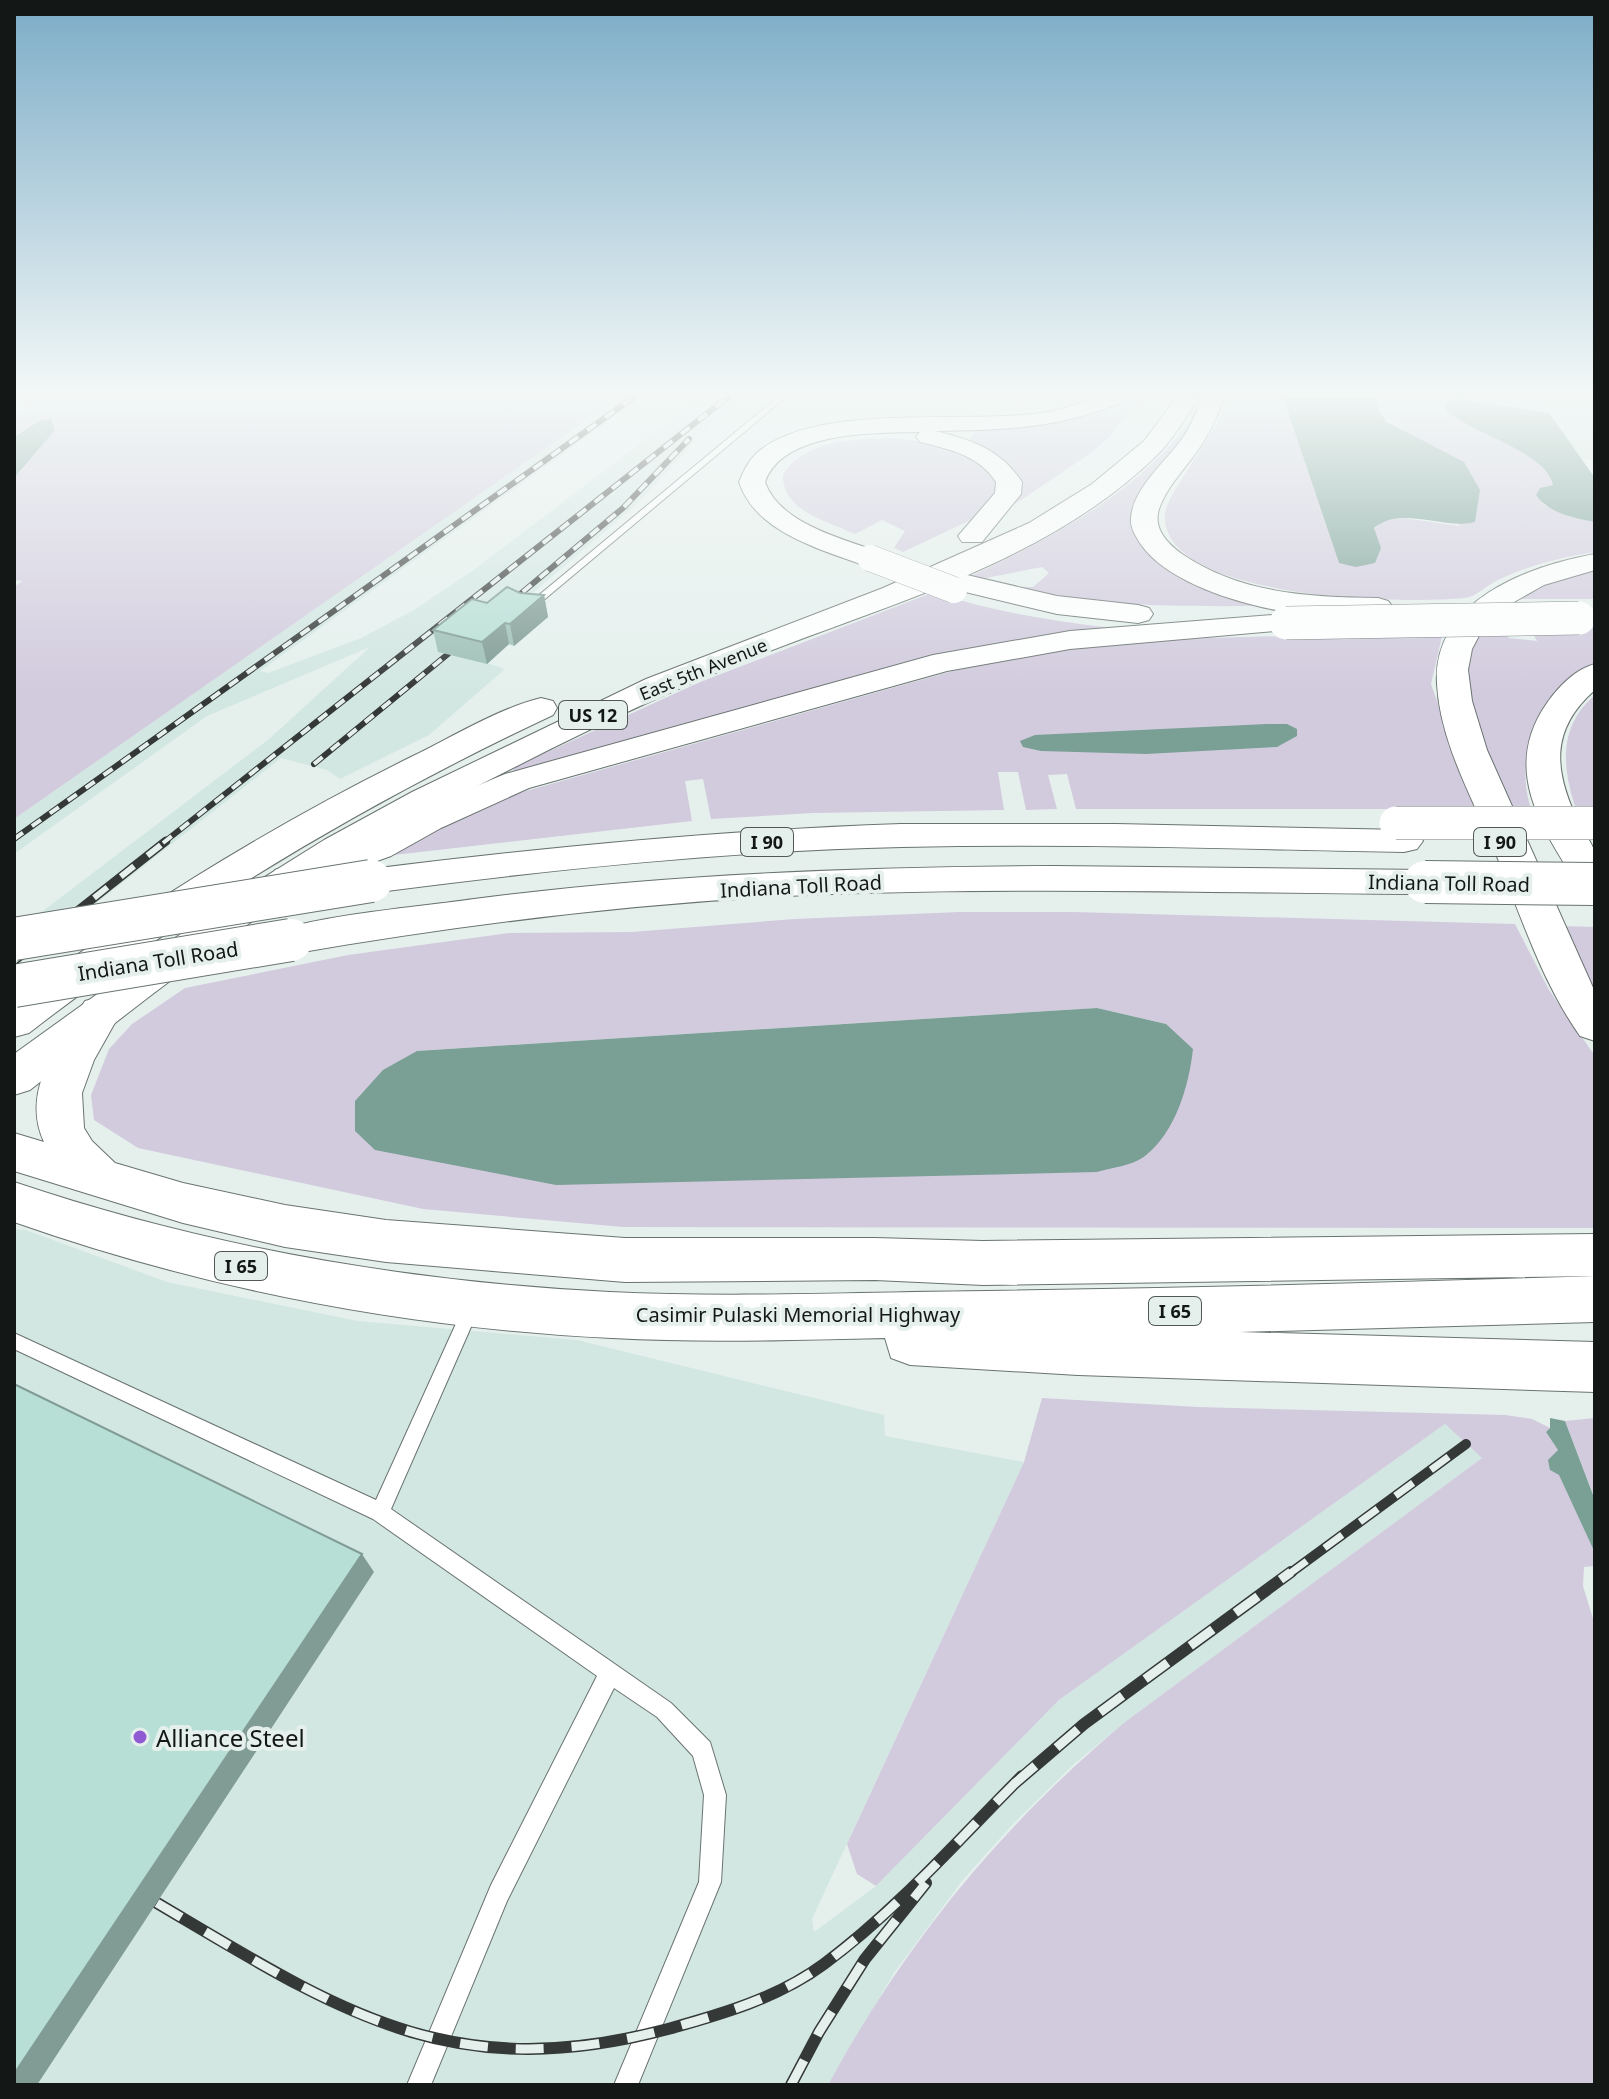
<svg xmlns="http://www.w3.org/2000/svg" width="1609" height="2099" font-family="'Noto Sans',sans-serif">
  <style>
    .built { fill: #d3e7e2 }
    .green { fill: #d2cbde; fill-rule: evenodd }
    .water { fill: #7a9f95 }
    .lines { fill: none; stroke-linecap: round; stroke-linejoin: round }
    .lane-casing { stroke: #697370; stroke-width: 2 }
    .primary-casing { stroke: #697370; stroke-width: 2 }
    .highway-casing { stroke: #697370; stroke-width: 2 }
    .lane { fill: #fff; fill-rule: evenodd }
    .primary { fill: #fff; fill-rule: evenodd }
    .highway { fill: #fff; fill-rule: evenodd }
    .rail-far3-casing { stroke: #343938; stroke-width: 6 }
    .rail-far2-casing { stroke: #343938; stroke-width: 9 }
    .rail-far1-casing { stroke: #343938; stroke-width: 10 }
    .rail-casing { stroke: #343938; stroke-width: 12 }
    .rail-far3 { stroke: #e5f0ed; stroke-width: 4; stroke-dasharray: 11; stroke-linecap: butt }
    .rail-far2 { stroke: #e5f0ed; stroke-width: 6; stroke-dasharray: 17; stroke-linecap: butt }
    .rail-far1 { stroke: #e5f0ed; stroke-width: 7; stroke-dasharray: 22; stroke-linecap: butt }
    .rail { stroke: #e5f0ed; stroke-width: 9; stroke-dasharray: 28; stroke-linecap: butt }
    .highway-bridge-far2-casing { stroke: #697370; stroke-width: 27; stroke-linecap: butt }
    .highway-bridge-far1-casing { stroke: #697370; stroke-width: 34; stroke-linecap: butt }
    .highway-bridge-casing { stroke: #697370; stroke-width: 44; stroke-linecap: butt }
    .highway-bridge-far2 { stroke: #fff; stroke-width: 26 }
    .highway-bridge-far1 { stroke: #fff; stroke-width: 33 }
    .highway-bridge { stroke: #fff; stroke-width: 42 }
    .wall { fill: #9ec0b7 }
    .shaded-wall { fill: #819c95 }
    .building { fill: #b8dfd5; stroke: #819c95; stroke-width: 2 }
    .poi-dot { fill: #905ad2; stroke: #e5f0ed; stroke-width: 3 }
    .labels { text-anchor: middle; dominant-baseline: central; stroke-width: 8; stroke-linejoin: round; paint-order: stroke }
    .far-street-label { font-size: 18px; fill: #131716; stroke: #e5f0ed }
    .shield { fill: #e5f0ed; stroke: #525856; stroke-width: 2 }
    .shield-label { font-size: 18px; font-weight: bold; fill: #131716 }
    .street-label { font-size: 20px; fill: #131716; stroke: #e5f0ed }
    .near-poi-label { font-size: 24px; fill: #131716; stroke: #e5f0ed; text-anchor: start }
  </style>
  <rect width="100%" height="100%" fill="#e5f0ed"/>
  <!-- built -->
  <path class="built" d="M619 397H643L260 671 268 673 361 638 414 610 475 569 701 397H738L636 505 514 609 487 663 505 669 429 735 340 779 327 770 281 758 14 968V933L269 739 370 647 207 716 14 854V819Z
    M1537 397H1595V460L1581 459Z
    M14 1229 26 1230 167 1282 358 1321 577 1340 884 1415 885 1436 1024 1462 812 1919 814 1932 876 1886 1059 1700 1445 1424 1482 1458 1125 1722 1074 1764 1013 1824 962 1881 894 1973 828 2085H14Z"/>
  <!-- green -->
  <path class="green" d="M42 397H619L14 819V587L22 581 14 580V478L55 429 23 430 14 437V417Z
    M1131 397H1143L1109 437 1091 453 1015 504 1021 481C1009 458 991 450 968 441L976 430C1029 426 1082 422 1131 397Z
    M1233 397H1283L1339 563 1382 521 1403 518 1460 526C1446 501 1423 453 1406 433 1392 417 1381 423 1376 397H1537L1549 413 1455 398 1447 403 1446 409C1473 434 1546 451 1554 485L1542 504 1568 516 1595 522V552C1561 557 1527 566 1496 581 1486 586 1476 597 1464 598 1409 604 1156 601 1165 512 1166 507 1170 500 1172 495Z
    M1206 398 1200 413 1145 497 1150 548 1277 606C1189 606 1104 609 1018 587H1033L1049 573 1042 567 981 579 969 577C1059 534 1152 486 1206 398Z
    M892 438C927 442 996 447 999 493L977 517 903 552 894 548 905 531 882 520 855 534C827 521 782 511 783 475 805 439 854 439 892 438Z
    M1595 568V599H1508L1536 585Z
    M934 592C990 611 1046 620 1104 627L1105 630 512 774 515 767 700 682Z
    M1595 626V664C1578 673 1570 683 1558 698 1531 733 1517 765 1531 809H1511C1496 771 1467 719 1465 678 1464 662 1472 645 1482 632L1503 630 1509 638 1537 641 1530 629Z
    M1443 632 1431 684 1475 809H1076L1067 774 1048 775 1057 809 1026 810 1018 772H998L1004 810 813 813 711 819 703 779 685 781 692 821 394 855C436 828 478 808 526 791L956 670 1027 656 1114 643 1207 638Z
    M1595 695V809H1576C1562 768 1558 726 1595 695Z
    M959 912H1074L1515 924 1549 990 1595 1056V1228L623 1227 423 1209 138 1148 94 1120 91 1095 109 1049 132 1024 185 988 348 955 509 933 632 932 794 919ZM1097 1008 1166 1024 417 1051Z
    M1561 926 1595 927V998Z
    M1042 1398 1198 1407 1505 1415 1532 1419 1550 1428 1546 1432 1558 1450 1550 1470 1559 1474 1595 1553V1566L1584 1567 1583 1586 1595 1625V2085H828C905 1943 1001 1826 1125 1722L1482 1458 1445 1424 1059 1700 876 1886 857 1874 847 1844 1024 1462Z
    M1595 1418V1499L1565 1421Z"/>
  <!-- water -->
  <path class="water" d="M1283 397H1376L1379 411 1387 422 1464 462 1480 490 1475 522C1443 530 1401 505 1374 528L1381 548 1375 563 1356 567 1339 563Z
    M1455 398 1549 413 1595 478V522C1574 518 1548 513 1536 495L1540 488 1553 485C1547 452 1472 434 1446 410V403Z
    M51 419 55 430 14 478V437L39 421Z
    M1267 724H1287L1297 729V736L1277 747 1146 754 1041 751 1023 747 1020 741 1035 735Z
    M1097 1008 1166 1024 1193 1049C1189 1085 1176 1132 1145 1156 1134 1165 1111 1168 1097 1172L556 1185 375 1150 355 1131V1101L383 1070 417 1051Z
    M1550 1418 1565 1421 1595 1500V1553L1559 1475 1550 1470 1548 1460 1558 1450 1546 1432 1550 1428Z"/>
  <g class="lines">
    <!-- lane casing -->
    <g class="lane-casing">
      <path id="lane" d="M778 397H786L533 609H527V605Z
        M470 1304 476 1306 478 1311 391 1509 671 1703 710 1742 726 1795 721 1882 638 2085H614L699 1882 704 1795 693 1756 657 1717 614 1688 507 1901 431 2085H407L491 1885 597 1676 373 1519 14 1349V1333L376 1500 464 1306Z"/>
    </g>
    <!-- primary casing -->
    <g class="primary-casing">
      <path id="primary" d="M1177 397H1199C1187 415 1175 437 1159 453 1053 559 897 601 762 654 678 687 597 725 517 766 443 803 370 842 301 888 207 950 118 1020 30 1090L14 1095V1054L228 900 324 840 412 792 646 679 883 588 1029 523 1092 484 1144 441Z
        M541 698 553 701 557 708 553 715C366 803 192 906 29 1033L14 1037V1000C140 907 273 825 413 756 454 736 497 709 541 698Z"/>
    </g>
    <!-- highway casing -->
    <g class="highway-casing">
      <path id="highway" d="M1095 397H1125L1122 402C1058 429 1003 430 935 431 972 440 1000 449 1022 482L1021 494 982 542H962L958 536 995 493 996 482C979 455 948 449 920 442L916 437 920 432C874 433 783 431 765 482 779 523 842 539 880 552L884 558 880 564 870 566 860 564C816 548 755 531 739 482 745 468 750 457 763 448 828 402 970 425 1048 412 1065 409 1080 403 1095 397Z
        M1202 397H1224C1217 419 1207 438 1193 457 1181 473 1166 489 1159 509 1153 529 1167 543 1182 554 1241 594 1309 597 1378 598L1388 601 1393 607 1388 613C1326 629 1181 600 1142 546 1136 537 1130 528 1131 518 1133 487 1168 460 1184 436 1192 424 1197 410 1202 397Z
        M1595 554V570L1544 585 1507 606 1481 632 1472 649 1468 670 1472 701 1487 750 1595 992V1041L1580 1036C1540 979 1520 913 1494 849 1472 798 1440 741 1437 684 1432 600 1529 566 1595 554Z
        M967 575 1057 596 1138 605 1149 608 1153 614 1149 620 1138 623 1057 614 957 590 953 584 957 578Z
        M1286 614 1297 617 1301 623 1297 629 1070 649 947 671 529 788 441 828 391 856 303 888 289 891 275 888 270 879 275 870 365 840 415 812 505 774 933 655 1070 631Z
        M1595 664V690C1549 730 1554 772 1579 823 1583 832 1591 841 1594 850 1598 862 1595 881 1595 893L1581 890C1543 830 1500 770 1547 703 1559 686 1576 669 1595 664Z
        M901 824H1116L1404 830 1417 833 1423 841 1417 849 1404 852C1237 849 1069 843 902 847 724 851 547 870 371 893L357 890 352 881 357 872 371 869C547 847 723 830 901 824Z
        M1054 866 1425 870 1439 873 1444 882 1439 891 1425 894C1227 893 1030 887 832 894 650 901 470 923 291 954L277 950 271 940 277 930C340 913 409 908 474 899 667 874 860 867 1054 866Z
        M100 997 115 1001 121 1012 94 1060 82 1093 84 1128 92 1141 115 1163 183 1183 285 1205 386 1220 625 1238H875L983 1241 1595 1234V1276L983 1285 875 1280 625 1282 386 1262 285 1247 183 1223 14 1171V1133L44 1142C20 1091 59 1043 85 1001Z
        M14 1182C207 1247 407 1282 610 1292 736 1298 861 1292 987 1291 1189 1288 1392 1283 1595 1276V1322L1240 1332 1595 1342V1392L1078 1375 910 1365 891 1358 885 1338C794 1340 703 1343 612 1338 408 1328 207 1290 14 1222Z"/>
    </g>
    <!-- lane -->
    <use href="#lane" class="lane"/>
    <!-- primary -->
    <use href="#primary" class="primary"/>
    <!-- highway -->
    <use href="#highway" class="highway"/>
    <!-- rail-far3 casing -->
    <g class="rail-far3-casing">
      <path id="rail-far3" d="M506 606 623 508 689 439
        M314 764 448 654
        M14 839 634 397
        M163 843 728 397"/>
    </g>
    <!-- rail-far2 casing -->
    <g class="rail-far2-casing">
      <path id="rail-far2" d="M14 961 166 841"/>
    </g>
    <!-- rail-far1 casing -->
    <g class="rail-far1-casing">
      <path id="rail-far1" d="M1289 1574 1466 1444"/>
    </g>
    <!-- rail casing -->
    <g class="rail-casing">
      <path id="rail" d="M1014 1784 1084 1724 1291 1572
        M157 1903C338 2010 449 2087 668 2029 722 2014 778 1998 824 1964 897 1910 958 1840 1022 1776
        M791 2085 819 2032 865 1959 926 1883"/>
    </g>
    <!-- rail-far3 -->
    <use href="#rail-far3" class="rail-far3"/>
    <!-- rail-far2 -->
    <use href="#rail-far2" class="rail-far2"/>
    <!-- rail-far1 -->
    <use href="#rail-far1" class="rail-far1"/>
    <!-- rail -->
    <use href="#rail" class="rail"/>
    <!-- highway-bridge-far2 casing -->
    <g class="highway-bridge-far2-casing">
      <path id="highway-bridge-far2" d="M870 558 954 590"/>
    </g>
    <!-- highway-bridge-far1 casing -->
    <g class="highway-bridge-far1-casing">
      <path id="highway-bridge-far1" d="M1286 623 1579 618
        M1396 823H1595"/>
    </g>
    <!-- highway-bridge casing -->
    <g class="highway-bridge-casing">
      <path id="highway-bridge" d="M1425 882 1595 884
        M14 939 371 881
        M14 986 291 940"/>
    </g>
    <!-- highway-bridge-far2 -->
    <use href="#highway-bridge-far2" class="highway-bridge-far2"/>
    <!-- highway-bridge-far1 -->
    <use href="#highway-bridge-far1" class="highway-bridge-far1"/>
    <!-- highway-bridge -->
    <use href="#highway-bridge" class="highway-bridge"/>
  </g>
  <!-- wall -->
  <path class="wall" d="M1575 397H1595V398H1575Z
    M520 593 544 595 548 617 514 646 509 644 487 664 438 652 433 630 487 603Z"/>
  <!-- shaded-wall -->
  <path class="shaded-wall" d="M544 595 548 617 514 646 510 624Z
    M505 623 509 644 487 664 482 642Z
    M362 1554 374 1572 37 2085H14V2074Z"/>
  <!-- building -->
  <path class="building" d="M507 587 520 593 544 595 510 624 505 623 482 642 433 630 472 599 487 603Z
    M14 1384 362 1554 14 2074Z"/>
  <!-- sky -->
  <linearGradient id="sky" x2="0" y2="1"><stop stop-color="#7cacc7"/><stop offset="0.57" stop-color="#f3f8f7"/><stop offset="1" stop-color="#f3f8f7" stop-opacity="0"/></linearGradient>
  <rect width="1609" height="691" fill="url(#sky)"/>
  <!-- markers -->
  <circle class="poi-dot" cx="140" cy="1737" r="8"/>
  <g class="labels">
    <!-- far-street labels -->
    <g class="far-street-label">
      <text transform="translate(703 669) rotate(-22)">East 5th Avenue</text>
    </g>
    <!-- shield labels -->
    <g class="shield">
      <rect x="559" y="701" width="68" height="28" rx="6"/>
      <rect x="741" y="828" width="52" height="28" rx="6"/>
      <rect x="1474" y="828" width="52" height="28" rx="6"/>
      <rect x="215" y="1252" width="52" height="28" rx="6"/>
      <rect x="1149" y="1297" width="52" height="28" rx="6"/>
    </g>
    <g class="shield-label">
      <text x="593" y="715">US 12</text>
      <text x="767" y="842">I 90</text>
      <text x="1500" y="842">I 90</text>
      <text x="241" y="1266">I 65</text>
      <text x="1175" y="1311">I 65</text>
    </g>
    <!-- street labels -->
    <g class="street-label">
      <text transform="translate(1449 883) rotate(1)">Indiana Toll Road</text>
      <text transform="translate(801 886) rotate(-3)">Indiana Toll Road</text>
      <text transform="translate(158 961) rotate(-9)">Indiana Toll Road</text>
      <text x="798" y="1314">Casimir Pulaski Memorial Highway</text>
    </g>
    <!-- near-poi labels -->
    <g class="near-poi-label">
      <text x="156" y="1737">Alliance Steel</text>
    </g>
  </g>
  <!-- border -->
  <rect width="1609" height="2099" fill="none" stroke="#131716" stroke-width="32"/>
</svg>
